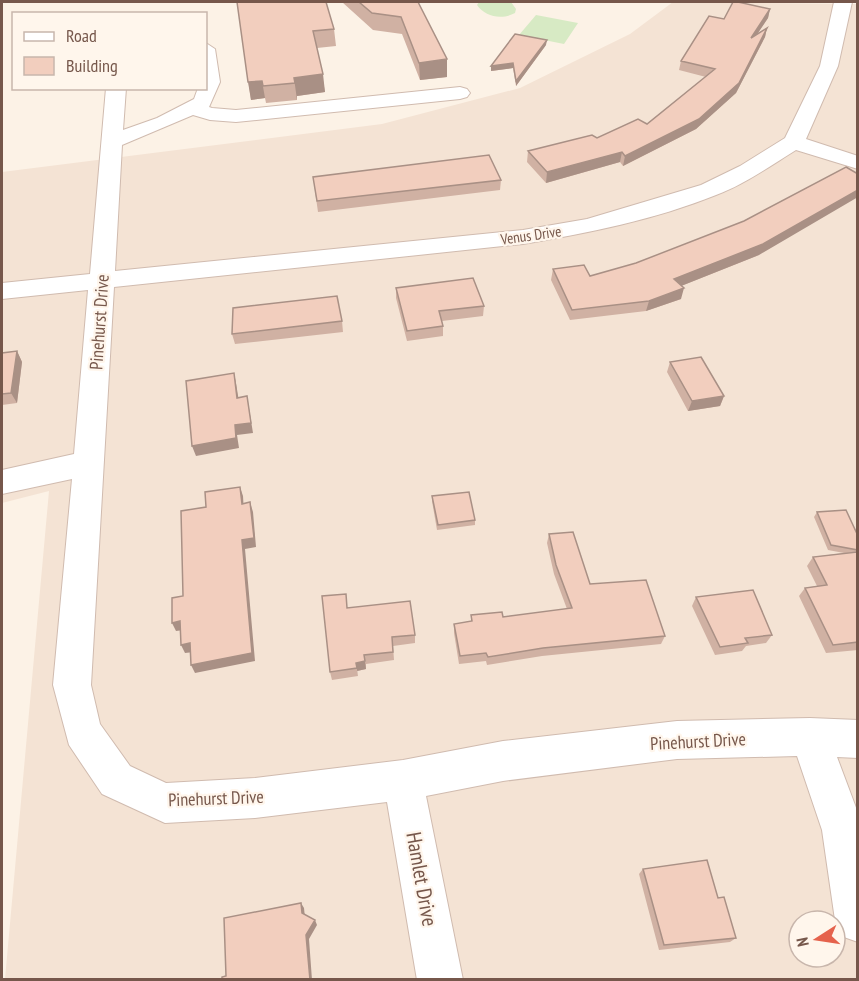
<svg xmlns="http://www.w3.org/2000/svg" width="859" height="981" font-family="'PT Sans Narrow',sans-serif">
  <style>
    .residential { fill: #f4e3d4; fill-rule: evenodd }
    .green { fill: #d7eac4 }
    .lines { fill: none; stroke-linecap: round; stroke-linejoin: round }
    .minor-casing { stroke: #d0bbaf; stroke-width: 2 }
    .minor { fill: #fff; fill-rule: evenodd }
    .wall { fill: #d0b1a3 }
    .shaded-wall { fill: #a99085 }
    .building { fill: #f2cebe; stroke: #a99085; stroke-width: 1.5 }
    .labels { text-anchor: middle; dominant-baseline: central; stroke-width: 4.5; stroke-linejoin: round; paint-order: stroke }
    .far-street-label { font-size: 15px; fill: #76574b; stroke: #fff6ec }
    .street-label { font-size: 18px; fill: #76574b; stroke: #fff6ec }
    .near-street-label { font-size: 21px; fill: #76574b; stroke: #fff6ec }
  </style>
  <rect width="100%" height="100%" fill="#fcf2e6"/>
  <!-- residential -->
  <path class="residential" d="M673 2 857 4V979H5L49 491 2 503V172L382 124 520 88 630 34ZM799 921H835V957H799Z"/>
  <!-- green -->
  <path class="green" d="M479 2H511L516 9 515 13C502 20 485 17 477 5Z
    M536 15 578 23 564 44 519 35Z"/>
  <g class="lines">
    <!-- minor casing -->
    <g class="minor-casing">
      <path id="minor" d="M834 2H852L838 66 806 139 858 156V169L796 150C770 166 745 184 716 195 654 220 588 233 523 244L114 287 91 685 100 724 130 766 166 783 255 778 403 760 503 741 677 721 810 718 858 720V758L837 757 858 813V942L841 936 835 920 822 830 797 756 677 759 503 781 426 796 463 980H417L387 802 255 818 165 823 102 794 69 745 53 685 72 479 2 494V470L74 454 88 290 2 299V283L90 274 106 88H126L123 130 157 118 194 99 198 88H206V43L215 49 220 82 209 107 212 108 236 110 460 87 467 89 470 93 467 97 460 99 236 122 210 120 193 115 122 145 115 271 523 230 587 219 701 185 740 166 785 138 820 66Z"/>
    </g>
    <!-- minor -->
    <use href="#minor" class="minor"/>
  </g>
  <!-- wall -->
  <path class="wall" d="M237 2 334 29 336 46 317 48 325 92 297 96V100L266 103 265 98 251 100Z
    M342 2H418L447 77 420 80 402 34 373 30Z
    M770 9 768 18 757 34 767 28 765 37 736 93 696 129 623 166 620 162 546 183 527 162 528 151 597 138 647 124 706 77 679 70 681 61 724 19Z
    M546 45 516 86 513 68 491 71Z
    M313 177 501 180 500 190 318 212Z
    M759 255 681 286V299L646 311 570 320 551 280 553 269 590 276Z
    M396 288 484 306 483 316 442 321 443 326V336L407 341 396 298Z
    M342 321 343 332 235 344 232 334Z
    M17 351 22 362 17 403 2 405V353Z
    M670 362 724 396 720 406 688 411 667 372Z
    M432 496 475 520V525L437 530 432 501Z
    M817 512 858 536V650L826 653 799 596 805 588 817 586 807 566 813 557 844 553 828 550 814 517Z
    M549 534 590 584 665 636 661 644 542 656 487 665 486 661 459 664 454 633V624L471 621V615L503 617 567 609 554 574 547 543Z
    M696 597 772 635 766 643 746 646 742 651 715 655 692 606Z
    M348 608 415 635V643L393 646 394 660 366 664V669L357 671 358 676 332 680 330 672Z
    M643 869 718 898 736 938 730 942 659 950 639 874Z"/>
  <!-- shaded-wall -->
  <path class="shaded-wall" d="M770 9 768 18 748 48 751 38Z
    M767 28 765 37 736 93 696 129 623 166 625 156Z
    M547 40 546 45 516 86V81Z
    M447 59V77L420 80 419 63Z
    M513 63V68L491 71V66Z
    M323 74 325 92 297 96V100L294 78Z
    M262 81 265 98 251 100 248 82Z
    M622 152 620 162 546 183 547 172Z
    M858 190V197L759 255 671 290 674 279Z
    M684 288 681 299 646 311 649 301Z
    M17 351 22 362 17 403 11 393Z
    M234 373 236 383 240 408 237 398Z
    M247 396 253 433 237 435 239 448 196 456 192 446 235 425Z
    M724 396 720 406 688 411 692 401Z
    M240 487 243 496 244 513 242 504Z
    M250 502 253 512 256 547 245 549 255 661 195 673 191 665 242 540Z
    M180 621 184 630 176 631 172 623Z
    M190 643 194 652 185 653 181 645Z
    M364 655 366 669 357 671 358 676 356 663Z
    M301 903 304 908 305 918 302 913Z
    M315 920 317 925 309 939 312 980H310L306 935Z"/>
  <!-- building -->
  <path class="building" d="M237 2H326L334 29 313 31 323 74 294 78 295 83 263 86 262 81 248 82Z
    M359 2H418L447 59 419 63 401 17 372 13Z
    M733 2H738L770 9 751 38 767 28 739 83 699 119 625 156 622 152 547 172 528 151 592 135 597 138 638 119 647 124 715 69 681 61 709 16 724 19Z
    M515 34 547 40 516 81 513 63 491 66Z
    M489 155 501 180 317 201 313 177Z
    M846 167 858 174V190L763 244 674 279 684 288 649 301 572 310 553 269 584 265 590 276 636 263 744 221Z
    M473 278 484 306 439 311 443 326 407 331 396 288Z
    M337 296 342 321 232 334 233 308Z
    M17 351 11 393 2 394V353Z
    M701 357 724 396 692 401 670 362Z
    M234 373 237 398 247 396 251 423 235 425 236 438 192 446 186 381Z
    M240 487 242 504 250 502 254 538 242 540 252 653 191 665 190 643 181 645 180 621 172 623V598L183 596 181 511 206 507 205 492Z
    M469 492 475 520 438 525 432 496Z
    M846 510 858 536V550L831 545 817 512Z
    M573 532 590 584 646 580 665 636 543 648 488 657 486 653 460 656 454 624 472 621 471 615 502 612 503 617 572 608 556 565 549 534Z
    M857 552 858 642 833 645 805 588 827 585 813 557Z
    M753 590 772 635 745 638 748 643 720 647 696 597Z
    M346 594 347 608 410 601 415 635 392 637 393 652 364 655 365 661 356 663 357 668 330 672 322 596Z
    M707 860 718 898 724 897 736 938 664 945 643 869Z
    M301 903 302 913 315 920 306 935 310 980H222V977L226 976 224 918Z"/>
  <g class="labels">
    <!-- far-street labels -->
    <g class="far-street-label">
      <text transform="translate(531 235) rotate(-8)">Venus Drive</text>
    </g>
    <!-- street labels -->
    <g class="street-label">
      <text transform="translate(99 322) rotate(-86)">Pinehurst Drive</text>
      <text transform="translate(698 741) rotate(-3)">Pinehurst Drive</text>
      <text transform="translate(216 798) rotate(-2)">Pinehurst Drive</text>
    </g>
    <!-- near-street labels -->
    <g class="near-street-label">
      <text transform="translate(422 879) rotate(80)">Hamlet Drive</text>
    </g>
  </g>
  <!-- border -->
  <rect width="859" height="981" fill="none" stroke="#76574b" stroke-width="6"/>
  <!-- legend -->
  <rect x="12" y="12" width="195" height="78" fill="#fff6ec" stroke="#c8b6ac" stroke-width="1.5"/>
  <rect x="24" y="32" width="30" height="9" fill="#ffffff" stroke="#c8b6ac" stroke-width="1.5"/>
  <text x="66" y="42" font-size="18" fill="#76574b">Road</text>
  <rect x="24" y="57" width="30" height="18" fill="#f2cebe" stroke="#c8b6ac" stroke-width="1.5"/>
  <text x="66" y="72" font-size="18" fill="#76574b">Building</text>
  <!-- north arrow -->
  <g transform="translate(817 939) rotate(258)"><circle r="28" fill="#fff6ec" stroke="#c8b6ac" stroke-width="1.5"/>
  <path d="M0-4.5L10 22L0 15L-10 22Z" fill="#e5624c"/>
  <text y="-9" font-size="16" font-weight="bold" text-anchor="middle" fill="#76574b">N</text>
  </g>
</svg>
